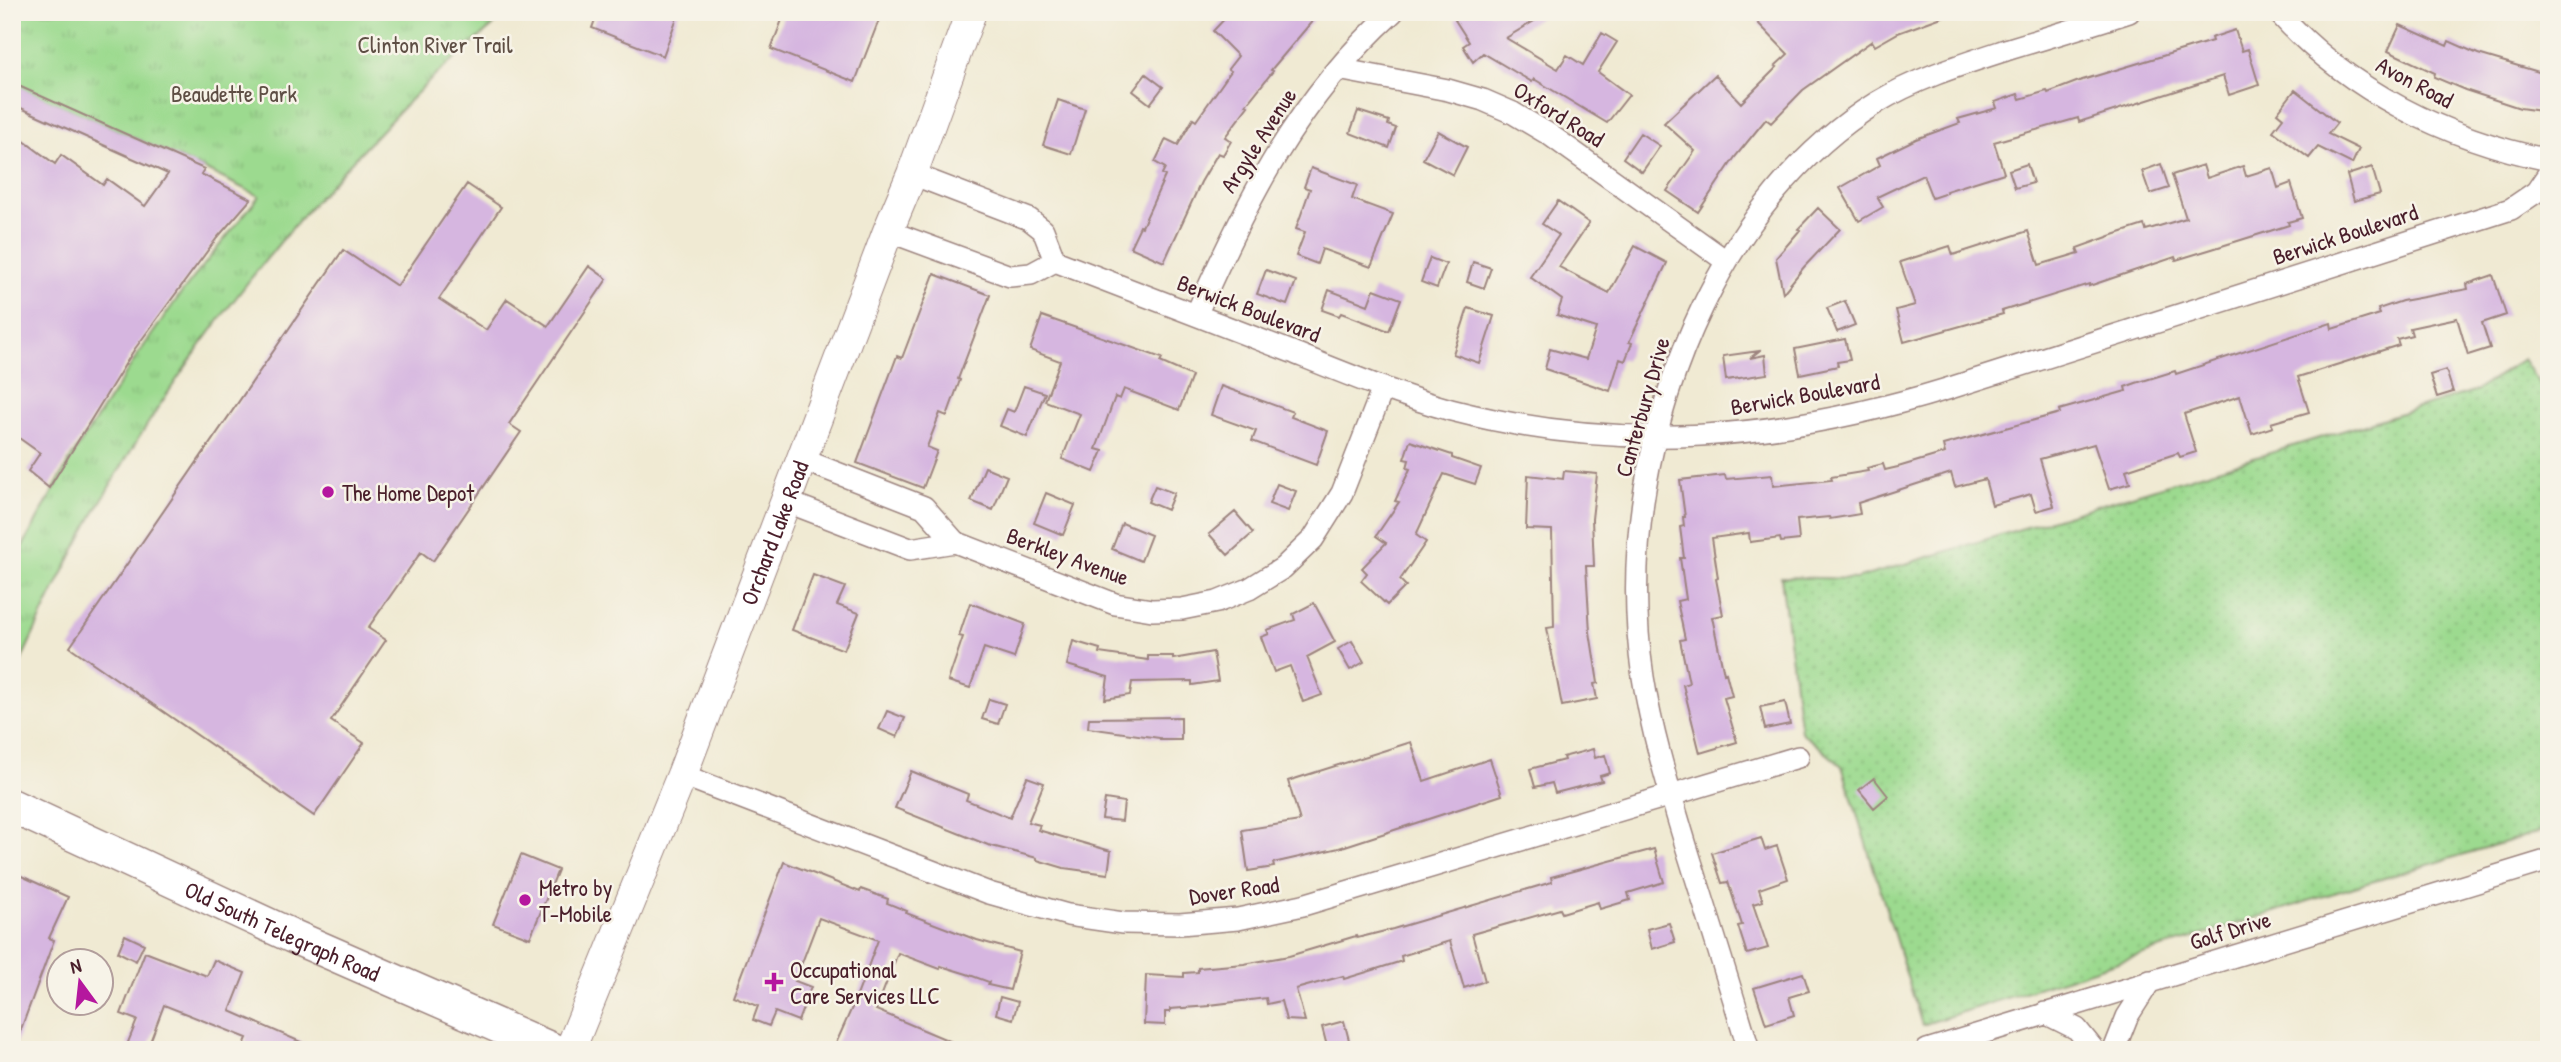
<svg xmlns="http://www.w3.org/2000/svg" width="2561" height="1062" font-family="'Patrick Hand',sans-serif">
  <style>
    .grass { fill: url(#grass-dots); stroke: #737c5d; stroke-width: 2 }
    .park { fill: url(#park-tufts); stroke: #737c5d; stroke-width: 2 }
    .building { fill: #d6b6e0 }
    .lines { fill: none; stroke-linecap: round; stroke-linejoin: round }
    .street-casing { stroke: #9d847f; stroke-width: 24 }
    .secondary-casing { stroke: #9d847f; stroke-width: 32 }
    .primary-casing { stroke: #9d847f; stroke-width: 36 }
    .street { stroke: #fff; stroke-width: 21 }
    .secondary { stroke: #fff; stroke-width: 30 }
    .primary { stroke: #fff; stroke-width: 33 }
    .poi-dot { fill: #b5179e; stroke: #f7f3e8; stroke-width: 2.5 }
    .labels { text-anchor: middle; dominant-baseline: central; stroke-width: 5; stroke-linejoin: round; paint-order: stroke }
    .park-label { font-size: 23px; fill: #5e4e44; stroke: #f7f3e8 }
    .street-label { font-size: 23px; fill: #4a1f2b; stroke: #f7f3e8 }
    .poi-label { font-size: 23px; fill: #4a1f2b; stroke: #f7f3e8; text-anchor: start }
  </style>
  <defs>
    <pattern id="grass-dots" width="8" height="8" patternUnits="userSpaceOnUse" patternTransform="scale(1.75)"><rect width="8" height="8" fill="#9cda8f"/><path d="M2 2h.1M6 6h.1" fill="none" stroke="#88bb7c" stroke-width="1.8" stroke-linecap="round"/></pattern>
    <pattern id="park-tufts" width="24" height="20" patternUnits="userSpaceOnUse" patternTransform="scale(1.75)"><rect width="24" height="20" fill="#9cda8f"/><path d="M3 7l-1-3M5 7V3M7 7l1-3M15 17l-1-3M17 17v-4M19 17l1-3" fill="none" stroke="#88bb7c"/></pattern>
  </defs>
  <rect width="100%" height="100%" fill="#f7f3e8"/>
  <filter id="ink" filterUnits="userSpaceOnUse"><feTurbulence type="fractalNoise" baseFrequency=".0143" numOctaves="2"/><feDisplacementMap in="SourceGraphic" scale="14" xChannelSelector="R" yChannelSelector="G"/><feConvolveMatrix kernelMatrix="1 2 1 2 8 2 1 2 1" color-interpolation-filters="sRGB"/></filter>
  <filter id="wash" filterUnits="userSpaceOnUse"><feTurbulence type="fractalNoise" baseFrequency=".00686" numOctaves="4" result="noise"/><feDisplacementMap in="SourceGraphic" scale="28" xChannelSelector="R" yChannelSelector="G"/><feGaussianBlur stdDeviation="1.57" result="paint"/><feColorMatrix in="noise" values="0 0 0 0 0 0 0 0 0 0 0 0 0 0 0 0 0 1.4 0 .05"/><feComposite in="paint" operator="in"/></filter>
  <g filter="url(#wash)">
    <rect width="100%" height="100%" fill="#f0ead3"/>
    <!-- grass -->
    <path class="grass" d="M2523 359 2549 399V829L2324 896 1922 1025 1842 766 1801 732 1781 577 1856 579 2477 390Z"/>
    <!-- park -->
    <path class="park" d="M12 12H509C485 33 461 53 437 74 415 94 394 117 374 138 266 249 172 375 96 510 65 565 38 623 12 681V566L71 458 139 353 179 296 259 196 204 169 12 84Z"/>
    <g id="blocks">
      <!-- building -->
      <path class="building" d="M598 12H679L663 56 592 28Z
        M785 12H882L855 82 771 49Z
        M1231 12H1320L1271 70 1273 71 1246 105 1248 106 1225 137 1231 141 1223 155 1218 153 1201 182 1164 262 1130 247 1140 226 1142 227 1165 176 1162 174 1165 168 1155 162 1166 139 1178 145 1193 119 1196 121 1231 71 1228 69 1238 56 1213 31Z
        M1467 12H1549L1506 38 1558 69 1567 55 1583 65 1602 33 1617 42 1598 72 1629 95 1607 123 1534 79 1532 82 1483 53 1473 62 1463 46 1469 42 1455 20Z
        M1769 12 1950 14 1898 33 1875 46 1872 41 1803 90 1771 123 1766 119 1735 157 1698 212 1667 191 1695 151 1664 123 1715 75 1741 103 1777 67 1775 66 1788 54 1758 23Z
        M2400 25 2447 46 2449 41 2478 54 2549 75V112L2520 108 2465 90 2434 77 2435 73 2388 51Z
        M2235 30 2242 51 2248 49 2259 85 2229 95 2223 76 2079 122 2078 118 1994 142 2004 173 1946 191 1947 193 1932 198 1923 175 1877 197 1883 207 1859 221 1840 188 1880 165 1877 158 1916 139 1960 123 1958 119 1997 108 1995 102 2018 94 2020 99 2047 91 2048 93 2079 81 2212 41 2211 38Z
        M1146 74 1163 87 1150 104 1133 91Z
        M12 83 204 169 201 174 251 199 217 238 134 350 49 488 28 471 40 453 12 433V132L55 164 61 155 103 185 107 179 145 206 168 174 12 104Z
        M2295 90 2337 123 2328 134 2359 149 2352 164 2318 147 2309 158 2273 131 2283 118 2277 113Z
        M1058 100 1085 109 1071 154 1043 145Z
        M1358 111 1389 121 1388 125 1396 128 1389 148 1350 133Z
        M1438 131 1467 147 1453 175 1423 159Z
        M1640 133 1660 146 1642 172 1623 158Z
        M2027 164 2033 183 2015 188 2009 170Z
        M2161 164 2169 188 2150 194 2142 171Z
        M2203 165 2207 178 2243 166 2246 176 2272 168 2278 188 2291 183 2302 218 2288 222 2289 225 2212 249 2176 260 2175 257 2089 286V284L2002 311 2003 314 1904 342 1896 310 1915 305 1900 262 1950 246 1953 255 2028 231 2039 265 2079 253 2077 248 2113 235 2144 225 2146 230 2186 218 2172 175Z
        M2372 167 2380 194 2354 201 2347 175Z
        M1311 168 1357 185 1352 199 1393 214 1371 267 1322 249 1317 264 1296 256 1305 232 1296 229 1310 189 1304 187Z
        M467 184 501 207 439 299 486 330 507 299 548 326 589 266 607 279 509 424 521 432 433 561 421 552 368 628 386 640 331 721 364 743 314 816 70 647 343 250 397 286Z
        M1558 201 1589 223 1559 267 1609 293 1635 246 1667 263 1629 342 1632 343 1625 361 1620 359 1610 391 1545 369 1550 349 1586 359 1596 328 1557 315 1562 300 1530 277 1559 235 1542 224Z
        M1818 208 1840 229 1804 267 1783 293 1776 258 1800 230 1798 229Z
        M1430 258 1446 264 1437 288 1421 282Z
        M1473 262 1491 268 1484 288 1467 282Z
        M1266 270 1296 281 1287 305 1257 294Z
        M934 274 990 295 958 379 960 380 947 416 940 413 927 447 937 451 923 488 857 463 897 356 902 358Z
        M2493 275 2506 315 2482 323 2490 348 2468 355 2457 318 2410 328 2412 335 2397 339 2399 345 2298 377 2309 412 2271 423 2273 427 2252 434 2240 396 2184 414 2196 452 2180 457 2178 453 2126 470 2130 483 2109 489 2094 444 2040 459 2054 506 2036 511 2031 494 1992 505 1985 479 1955 487 1951 473 1858 503 1860 514 1830 519 1829 517 1797 520 1799 540 1781 542 1780 538 1750 542 1749 533 1712 538 1718 578 1716 579 1723 615 1712 617 1724 674 1726 673 1732 696 1724 698 1737 742 1700 753 1683 685 1689 683 1680 640 1685 639 1677 601 1686 599 1680 558H1684L1680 527 1684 526 1683 517H1685L1680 480 1725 475 1726 479 1772 475 1773 486 1832 480 1831 477 1868 471 1867 468 1883 464 1885 470 1898 467 1945 453 1943 445 2060 413 2059 410 2126 391 2125 387 2136 383 2175 371 2176 374 2331 323 2332 329 2380 314 2378 309 2402 301 2468 289 2467 284Z
        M1374 289 1401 299 1389 331 1341 313 1339 316 1322 310 1329 290 1368 305Z
        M1845 301 1855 325 1837 332 1827 308Z
        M1468 308 1494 316 1479 363 1453 354Z
        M1042 316 1162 358 1160 362 1192 376 1179 410 1124 389 1120 399 1115 397 1096 449 1103 451 1094 472 1062 459 1080 414 1045 401 1060 361 1030 350Z
        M1845 339 1850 360 1837 362 1838 366 1800 374 1795 349Z
        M1759 351 1750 358 1765 355 1767 374 1726 380 1723 356Z
        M2446 370 2453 392 2437 397 2430 375Z
        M1024 386 1045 393 1027 437 1000 426 1007 409 1014 412Z
        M1221 386 1293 412 1291 417 1328 431 1316 465 1252 441 1256 431 1211 415Z
        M1410 441 1452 455V458L1481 468 1475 484 1444 474 1416 535 1426 542 1400 580 1406 586 1387 605 1361 581 1367 573 1362 568 1386 543 1376 536 1399 502 1395 501 1410 469 1407 468 1409 460 1404 459Z
        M985 467 1007 476 993 510 971 501Z
        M1564 471 1597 474 1592 519 1594 566H1586L1590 632 1598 683 1594 684 1597 699 1562 706 1547 628 1554 627 1552 530 1526 529 1528 475 1563 479Z
        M1277 484 1296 491 1288 511 1269 504Z
        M1155 486 1174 493 1167 510 1148 502Z
        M1046 493 1075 505 1063 535 1034 523Z
        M1235 512 1253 533 1228 555 1209 534Z
        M1122 523 1151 535 1141 561 1112 549Z
        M813 575 845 587 837 605 859 613 844 650 792 630Z
        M970 603 1025 624 1014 658 984 648 970 688 948 681 963 637 959 636Z
        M1314 603 1335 642 1307 657 1322 695 1303 702 1290 666 1274 672 1261 637 1269 634 1267 630 1295 620 1293 614Z
        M1073 641 1100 649 1099 653 1148 660V656H1173V659L1213 652 1218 681 1192 685V681L1132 682 1130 695 1105 699 1108 677 1067 665Z
        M1352 641 1364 662 1350 670 1338 649Z
        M989 699 1005 704 998 724 982 719Z
        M1785 702 1790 724 1765 729 1760 707Z
        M887 711 905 718 897 737 879 729Z
        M1181 717V740H1160V738L1088 728 1089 718Z
        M1411 742 1424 781 1490 759 1502 795 1339 848 1273 863 1274 867 1248 871 1242 830 1300 821 1288 781Z
        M1593 749 1595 758 1605 755 1610 773 1600 776 1602 781 1555 793 1552 783 1535 787 1530 769 1564 760 1563 757Z
        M911 771 968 794 966 800 1010 818 1027 777 1044 783 1028 822 1040 825 1038 830 1111 851 1108 874 1064 868 1037 860V858L988 845 895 808Z
        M1874 778 1888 796 1874 808 1859 790Z
        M1105 799 1124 802 1122 821 1102 819Z
        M1761 838 1765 850 1777 846 1788 879 1759 889 1763 901 1753 904 1768 948 1747 954 1738 926 1742 925 1728 882 1722 883 1712 853Z
        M1654 849 1664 882 1628 893 1630 900 1600 909 1598 902 1562 913 1560 909 1472 934 1485 981 1464 988 1450 941 1401 956 1402 961 1367 972 1344 979 1343 976 1296 989 1305 1021 1286 1020 1281 1001 1267 1004 1266 998 1210 1005V1006L1170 1009V1012H1165V1025L1144 1024 1146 975 1184 977V973L1198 972V968L1244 964 1289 956 1356 936 1357 938 1393 929 1552 882 1551 877Z
        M521 855 558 870 530 938 493 924Z
        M784 862 860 892 861 889 888 899 887 903 907 911 906 913 977 940 1020 952 1010 990 988 985 989 982 967 974 941 966 940 969 898 953 876 1010 971 1050H833L855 1001 878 940 819 918 795 981 811 987 798 1021 775 1012 769 1026 753 1020 758 1006 733 996Z
        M17 874 68 897 49 938 54 940 14 1048 12 1047V884Z
        M1669 923 1675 942 1652 949 1647 929Z
        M125 935 144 944 136 961 118 952Z
        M145 952 207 976 214 960 245 973 230 1011 319 1050H242L247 1038 164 1005 147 1050H139L127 1045 137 1020 121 1014Z
        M1803 973 1809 991 1789 997 1794 1015 1766 1024 1754 988Z
        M1000 997 1018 1002 1013 1019 996 1014Z
        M1344 1021 1350 1044 1328 1050 1322 1027Z"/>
    </g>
  </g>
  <g filter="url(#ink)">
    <use href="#blocks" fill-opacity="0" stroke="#9d847f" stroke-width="2"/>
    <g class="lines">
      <!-- street casing -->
      <g class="street-casing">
        <path id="street" d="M2278 12C2348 91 2446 139 2549 160
          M1338 69 1448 90 1483 100 1513 113 1550 135 1726 261
          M912 174 1029 219 1043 230 1055 261
          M888 231 1010 276 1031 274 1055 261
          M1055 261C1134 291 1213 322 1292 352 1344 373 1397 395 1451 410 1621 454 1781 440 1947 389L2511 209 2536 192 2549 173
          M1196 315C1247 200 1297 99 1393 12
          M801 459 924 507 955 542 1115 604 1152 610 1182 609 1217 602 1249 589 1283 568 1313 539 1342 493 1383 388
          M785 501 910 549 955 542
          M682 775 989 893 1068 915 1123 923 1180 924 1238 919 1303 905 1798 757
          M2045 1013 2077 1029 2094 1050
          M1749 1050C1729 983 1708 916 1687 849 1670 792 1652 735 1643 677 1624 551 1648 420 1703 306 1742 225 1799 151 1876 103 1917 78 1963 64 2009 49 2049 37 2089 25 2129 12
          M1927 1050 2549 860
          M2114 1050 2127 1017 2150 981"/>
      </g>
      <!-- secondary casing -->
      <g class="secondary-casing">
        <g id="secondary">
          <path id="s1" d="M570 1050 682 775 888 231 912 174 971 12"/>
        </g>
      </g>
      <!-- primary casing -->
      <g class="primary-casing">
        <g id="primary">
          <path id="s2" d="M12 806 292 936 553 1050"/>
        </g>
      </g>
      <!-- street -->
      <use href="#street" class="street"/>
      <!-- secondary -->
      <use href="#secondary" class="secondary"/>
      <!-- primary -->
      <use href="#primary" class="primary"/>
    </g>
  </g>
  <!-- markers -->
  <g class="poi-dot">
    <circle cx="328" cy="492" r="7"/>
    <circle cx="525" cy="900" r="7"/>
    <path d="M770.5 971.5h7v7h7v7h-7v7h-7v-7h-7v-7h7z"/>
  </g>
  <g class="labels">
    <!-- park labels -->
    <g class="park-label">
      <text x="435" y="44">Clinton River Trail</text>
      <text x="234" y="93">Beaudette Park</text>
    </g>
    <!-- street labels -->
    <g class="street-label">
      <text transform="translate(2415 82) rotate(28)">Avon Road</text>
      <text transform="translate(1559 114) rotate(32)">Oxford Road</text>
      <text transform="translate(1258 140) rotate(-57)">Argyle Avenue</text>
      <text transform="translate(2345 234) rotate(-18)">Berwick Boulevard</text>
      <text transform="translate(1249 308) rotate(21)">Berwick Boulevard</text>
      <text transform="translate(1805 394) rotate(-10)">Berwick Boulevard</text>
      <text transform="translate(1642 407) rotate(-74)">Canterbury Drive</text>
      <text stroke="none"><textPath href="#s1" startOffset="556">Orchard Lake Road</textPath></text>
      <text transform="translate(1068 556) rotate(20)">Berkley Avenue</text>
      <text transform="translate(1234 890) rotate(-8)">Dover Road</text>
      <text stroke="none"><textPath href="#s2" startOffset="298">Old South Telegraph Road</textPath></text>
      <text transform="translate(2230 930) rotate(-17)">Golf Drive</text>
    </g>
    <!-- poi labels -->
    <g class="poi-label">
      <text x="342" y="492">The Home Depot</text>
      <text x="539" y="887">Metro by<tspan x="539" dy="26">T-Mobile</tspan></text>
      <text x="790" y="969">Occupational<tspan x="790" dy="26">Care Services LLC</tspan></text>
    </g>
  </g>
  <!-- margin -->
  <rect width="2561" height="1062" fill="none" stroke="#f7f3e8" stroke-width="42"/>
  <!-- north arrow -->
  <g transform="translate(80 982) rotate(345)"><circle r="33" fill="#f7f3e8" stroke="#b29e9c" stroke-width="2"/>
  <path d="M0-5L12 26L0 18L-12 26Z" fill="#b5179e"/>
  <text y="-10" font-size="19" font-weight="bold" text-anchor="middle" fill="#4a1f2b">N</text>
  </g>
</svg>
